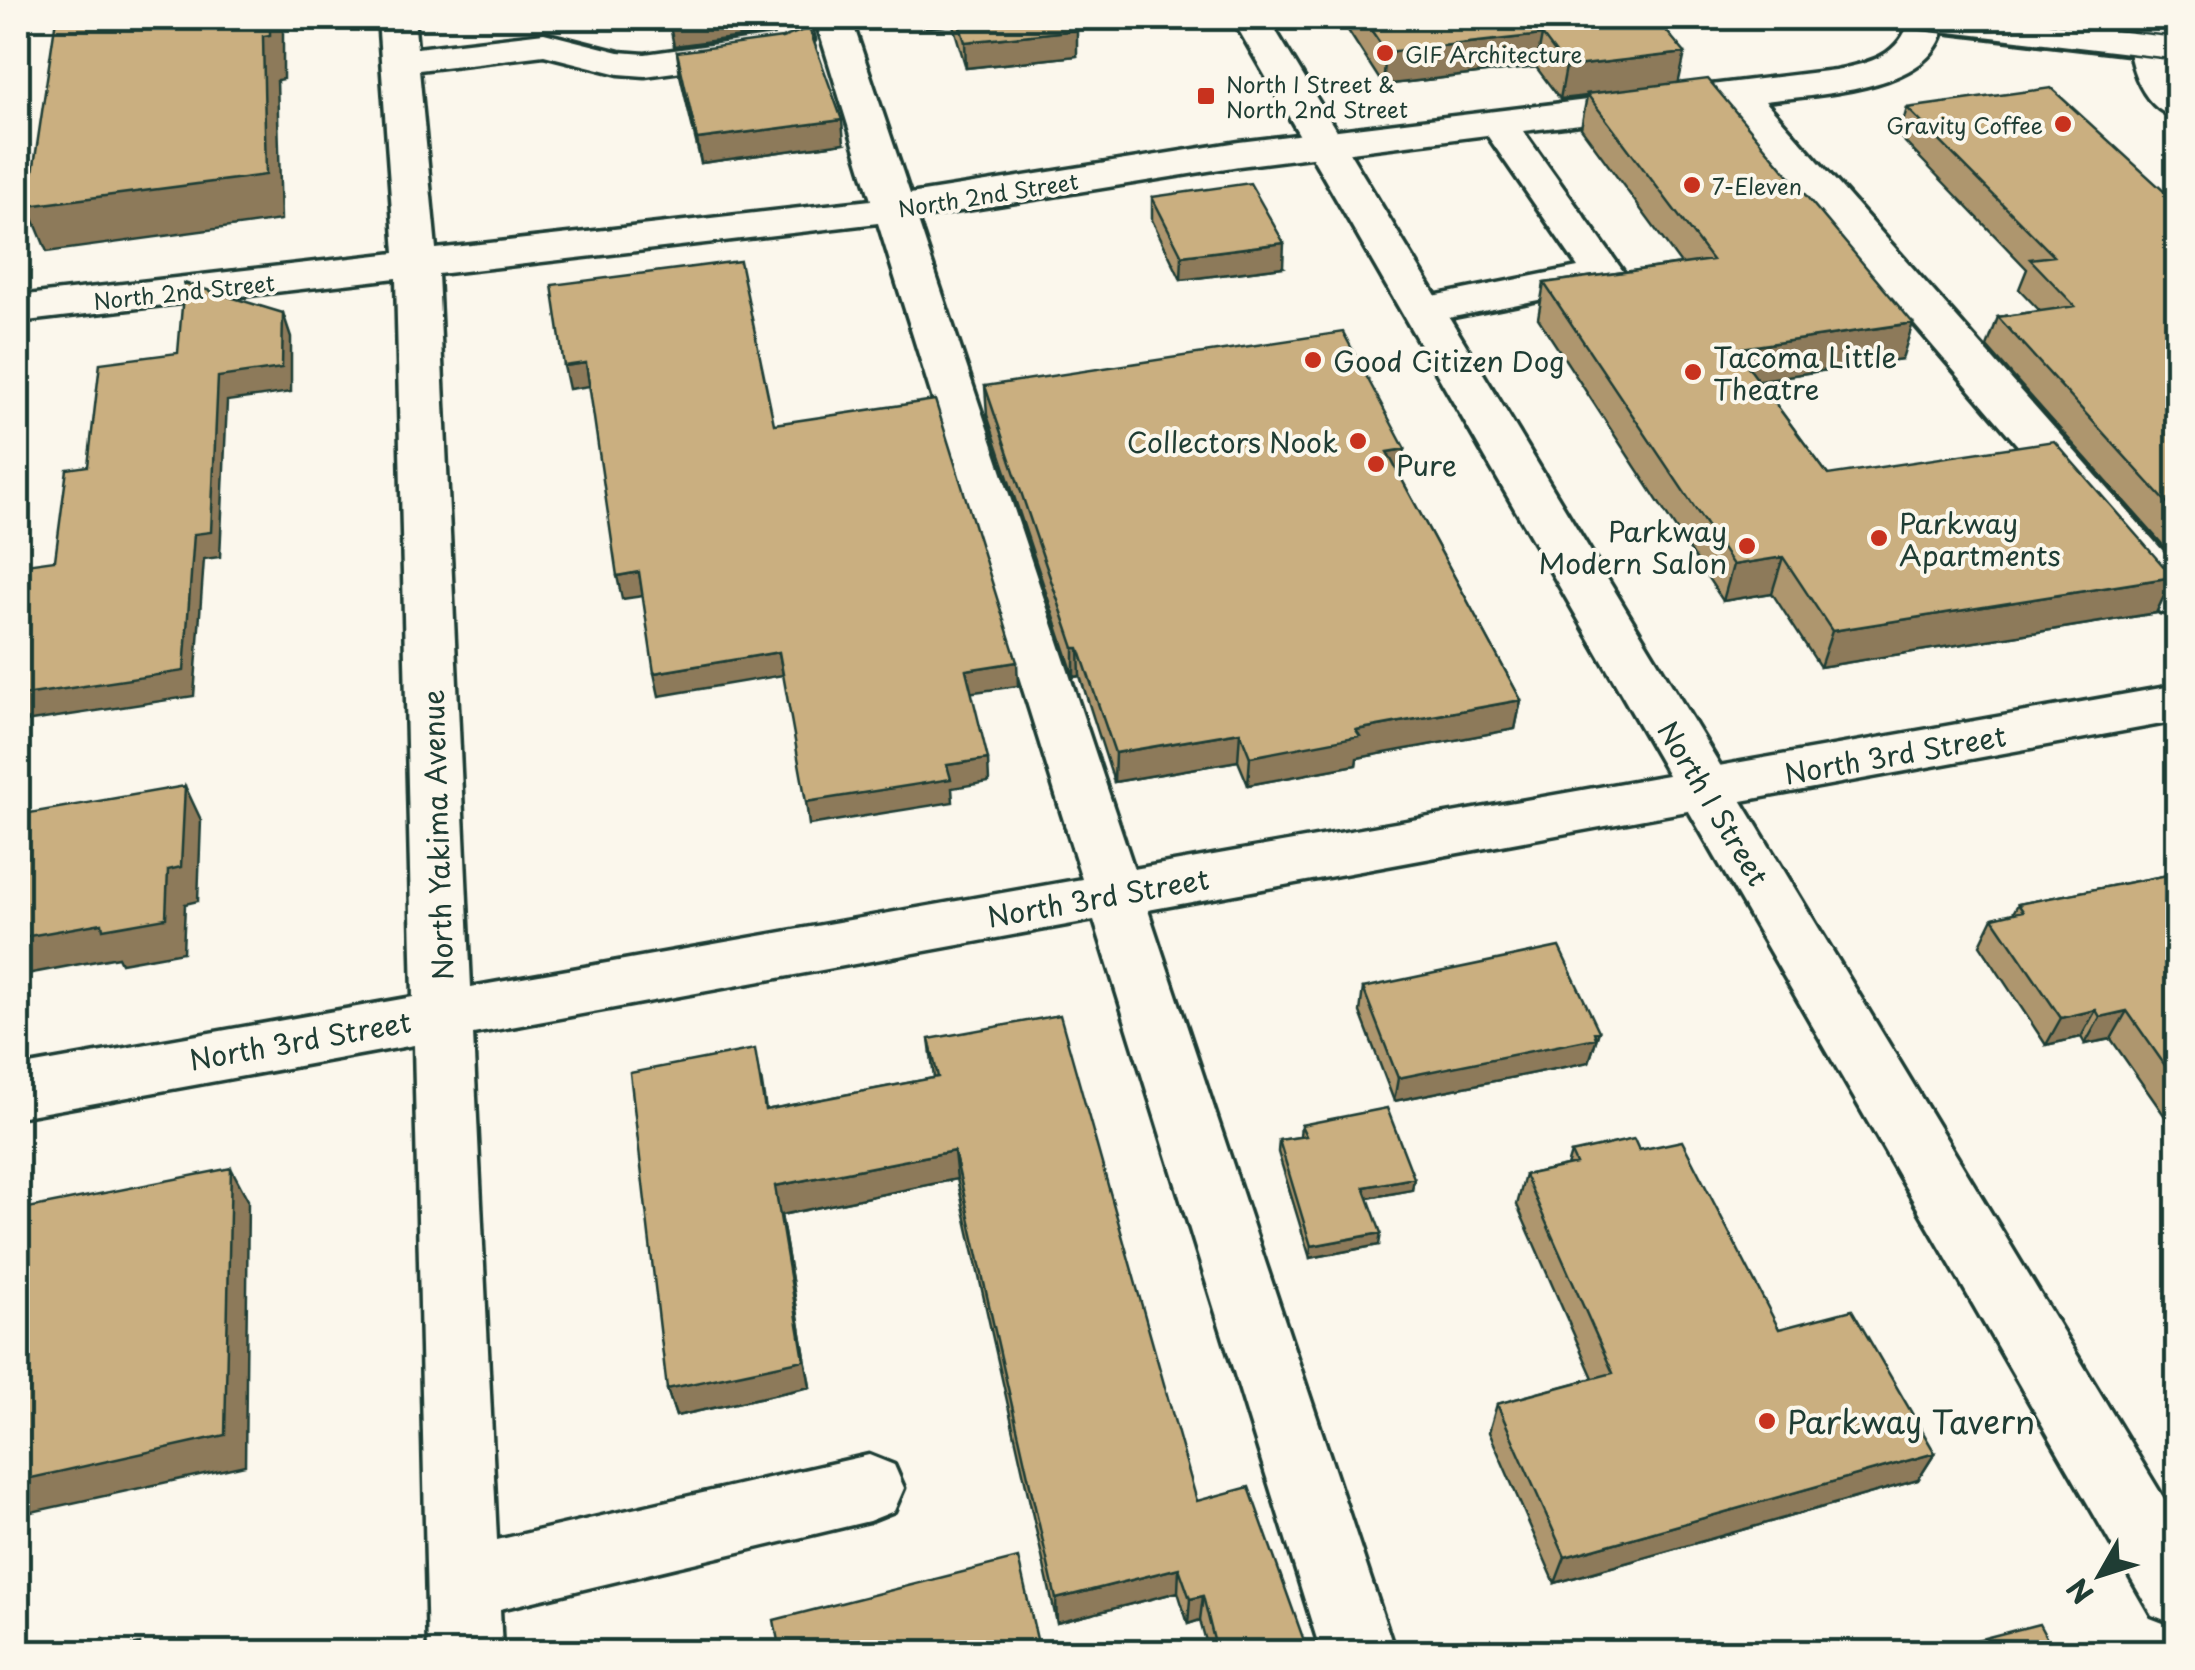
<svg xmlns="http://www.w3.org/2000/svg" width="2195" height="1670" font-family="'Playpen Sans',sans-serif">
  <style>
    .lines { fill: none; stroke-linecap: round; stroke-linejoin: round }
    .minor-casing { stroke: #1f3d34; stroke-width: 7 }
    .major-casing { stroke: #1f3d34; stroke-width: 7 }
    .minor { fill: #fbf7ec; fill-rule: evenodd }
    .major { fill: #fbf7ec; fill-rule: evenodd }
    .tram { stroke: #1f3d34; stroke-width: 2.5 }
    .wall { fill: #ae966e; stroke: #1f3d34; stroke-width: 2.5 }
    .shaded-wall { fill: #8d7a5a; stroke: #1f3d34; stroke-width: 2.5 }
    .building { fill: #caaf80; stroke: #1f3d34; stroke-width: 2.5 }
    .poi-dot { fill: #c8321e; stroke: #fbf7ec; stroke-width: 4 }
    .labels { text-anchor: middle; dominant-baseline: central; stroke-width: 8; stroke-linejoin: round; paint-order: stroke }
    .far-poi-label { font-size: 22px; fill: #1f3d34; stroke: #fbf7ec; text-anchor: start }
    .far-street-label { font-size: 22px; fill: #1f3d34; stroke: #fbf7ec }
    .poi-label { font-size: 28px; fill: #1f3d34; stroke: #fbf7ec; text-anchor: start }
    .street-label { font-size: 28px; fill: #1f3d34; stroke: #fbf7ec }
    .near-poi-label { font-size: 32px; fill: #1f3d34; stroke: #fbf7ec; text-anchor: start }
  </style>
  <rect width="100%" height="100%" fill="#fbf7ec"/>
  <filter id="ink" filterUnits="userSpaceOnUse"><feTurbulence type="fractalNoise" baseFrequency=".01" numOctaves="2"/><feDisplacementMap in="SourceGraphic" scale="20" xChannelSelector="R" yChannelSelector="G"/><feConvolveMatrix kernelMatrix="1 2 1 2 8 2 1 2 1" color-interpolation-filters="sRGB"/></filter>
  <g filter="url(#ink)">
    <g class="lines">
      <!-- minor casing -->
      <g class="minor-casing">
        <path id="minor" d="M378 18H414L417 48 544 33 619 52 645 54 775 36 772 18H808L814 40 809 48 784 57 645 76 619 74 544 55 419 70 436 249 871 200 815 18H851L910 194 1239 142 1835 70C1872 63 1899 56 1911 18H1945C1943 91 1818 94 1765 101L2178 568V616L2160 612 1728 106 1523 131 1625 274 1619 283 1604 287 1423 323 1408 319 1402 310 1408 301 1578 267 1487 135 1239 166 917 218 1134 869 2178 685V721L1148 910 1395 1652H1321L1094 920 473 1034 497 1540 869 1455 894 1465 904 1488 894 1511 869 1521 500 1609 502 1652H428L414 1045 18 1117V1067L413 997 396 278 18 322V296L395 253ZM878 223 1082 879 471 987 438 274Z
          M2126 18H2162L2166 55 2178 83V118C2137 108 2126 54 2126 18Z"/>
      </g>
      <!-- major casing -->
      <g class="major-casing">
        <path id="major" d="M1232 18H1268L2178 1522V1625L2152 1615Z
          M1899 18H2005L2178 38V60L1917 29 1904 26Z"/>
      </g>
      <!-- minor -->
      <use href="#minor" class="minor"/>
      <!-- major -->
      <use href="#major" class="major"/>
      <!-- tram -->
      <path class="tram" d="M1820 18 2178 60
        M2014 18 2178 37"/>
    </g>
    <!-- wall -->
    <path class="wall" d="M923 18H1071L1077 56 966 68 953 25 926 28Z
      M1340 18H1638L1678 83 1902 359 1758 380 1828 475 2173 577 2156 613 1820 667 1772 593 1723 601 1538 318 1544 283 1681 264 1581 128 1587 96 1560 99 1536 67 1383 85Z
      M677 52 844 143 701 163 680 75Z
      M1907 108 2178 204V562L1987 347 1998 317 2040 311 2019 289 2027 269 1899 136Z
      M1152 197 1283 267 1181 280 1152 220Z
      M985 386 1405 449 1401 478 1521 700 1515 729 1357 758 1356 765 1248 785 1238 761 1114 782 1080 676 1074 677 987 415Z
      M2178 873V1135L2111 1039 2085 1044 2081 1037 2046 1045 1980 945 1993 918 2013 913 2018 904Z
      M1363 988 1599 1031 1589 1062 1394 1101 1360 1012Z
      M929 1039 1197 1501 1308 1652H1312H1209L1200 1620 1188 1624 1178 1592 1057 1623 957 1179 781 1215 810 1387 676 1416 667 1389 761 1078 766 1110 934 1078Z
      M1301 1125 1414 1178 1412 1190 1368 1198 1379 1245 1310 1258 1278 1152 1279 1140 1300 1137Z
      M1639 1150 1779 1329 1935 1453 1918 1480 1555 1583 1489 1432 1497 1404 1593 1378 1517 1205 1525 1175 1567 1166 1571 1153Z"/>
    <!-- shaded-wall -->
    <path class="shaded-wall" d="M270 18H283V79L277 80 281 220 47 252 28 206 263 36Z
      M730 18H769L771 33 674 46 670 26Z
      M925 18H952L953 25 926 28Z
      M1077 30V56L966 68 965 42Z
      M1542 35 1536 67 1383 85 1386 52Z
      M1685 53 1678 85 1587 94V96L1560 99 1566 67Z
      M842 120 844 143 701 163 697 139Z
      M1284 243 1283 267 1181 280 1182 256Z
      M283 313 291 337V392L227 401 220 557 204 559 194 696 18 723V696L218 377Z
      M1913 323 1902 359 1726 385 1735 349Z
      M586 363 590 386 569 389 564 366Z
      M1405 449 1401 478 1387 452Z
      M1783 557 1772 593 1723 601 1733 565Z
      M639 572 643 596 622 599 617 576Z
      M2173 577 2156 613 1820 667 1832 631Z
      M1074 648H1079L1080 676 1074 677Z
      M779 652 783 675 659 696 654 673Z
      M1017 662 1018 686 967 693 966 670Z
      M1521 700 1515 729 1357 758 1356 765 1248 785 1250 757 1356 730Z
      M1240 732 1238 761 1114 782 1115 753Z
      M988 759 989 782 952 788 953 802 809 825 806 802 947 765Z
      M185 786 201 820 198 901 185 904 183 952 121 963 118 957 21 975 18 970V936L168 870Z
      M2096 1010 2081 1037 2046 1045 2061 1018Z
      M2127 1011 2111 1039 2085 1044 2100 1017Z
      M1599 1031 1589 1062 1394 1101 1398 1078Z
      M954 1151 957 1179 781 1215 810 1387 676 1416 667 1389 775 1186Z
      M231 1168 248 1200 245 1465 18 1515V1481Z
      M1414 1178 1412 1190 1362 1199 1364 1187Z
      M1381 1233 1379 1245 1310 1258 1311 1246Z
      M1935 1453 1918 1480 1555 1583 1565 1557Z
      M1179 1568 1178 1592 1057 1623 1056 1599Z
      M1203 1596 1200 1620 1188 1624 1190 1599Z
      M104 1640 114 1652H103Z"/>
    <!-- building -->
    <path class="building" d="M56 18H270V35L263 36 266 175 28 206Z
      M669 18H730L670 26Z
      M957 18H1071L1077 30 965 42Z
      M1363 18H1638L1658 21 1685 53 1566 67 1542 35 1386 52Z
      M809 28 842 120 697 139 677 52 782 38Z
      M1708 79 1913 323 1735 349 1828 475 2054 441 2173 577 1832 631 1783 557 1733 565 1544 283 1712 260 1587 94Z
      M2051 88 2178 204V515L1998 317 2075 306 2030 259 2054 256 1907 108Z
      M1250 183 1284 243 1182 256 1152 197Z
      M740 261 774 424 935 400 1017 662 966 670 988 759 947 765 951 779 806 802 779 652 654 673 639 572 617 576 586 363 564 366 552 285Z
      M184 283 283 313 282 368 218 377 211 532 194 534 184 671 18 696V565L55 560 67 469 88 466 100 363 178 353Z
      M1343 332 1405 449 1387 452 1521 700 1356 730 1360 736 1250 757 1240 732 1115 753 1079 648H1074L985 386Z
      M185 786 181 867 168 870 166 918 103 929 102 923 18 938V815Z
      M2178 873V1084L2127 1011 2100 1017 2096 1010 2061 1018 1993 918 2023 911 2018 904Z
      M1559 947 1599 1031 1594 1032 1596 1038 1398 1078 1363 988Z
      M1060 1015 1197 1501 1249 1487 1308 1652H1312H1217L1203 1596 1190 1599 1179 1568 1056 1599 954 1151 775 1186 804 1360 667 1389 630 1073 755 1049 765 1110 938 1077 929 1039Z
      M1387 1108 1414 1178 1364 1187 1381 1233 1311 1246 1279 1140 1306 1136 1301 1125Z
      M1634 1139 1639 1150 1682 1141 1779 1329 1852 1310 1935 1453 1565 1557 1497 1404 1613 1373 1525 1175 1576 1164 1571 1153Z
      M231 1168 225 1435 18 1481V1210Z
      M1018 1558 1040 1652H780L774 1620Z
      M2039 1624 2054 1652H1930Z
      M104 1640 103 1652 140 1644V1652H52Z"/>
  </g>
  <!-- markers -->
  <g class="poi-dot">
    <circle cx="1385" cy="53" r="10"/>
    <rect x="1196" y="86" width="20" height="20" rx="5"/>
    <circle cx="2063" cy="124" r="10"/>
    <circle cx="1692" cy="185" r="10"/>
    <circle cx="1313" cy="360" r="10"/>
    <circle cx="1693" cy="372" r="10"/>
    <circle cx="1358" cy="441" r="10"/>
    <circle cx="1376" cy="464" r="10"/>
    <circle cx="1879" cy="538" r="10"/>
    <circle cx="1747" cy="546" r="10"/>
    <circle cx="1767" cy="1421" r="10"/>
  </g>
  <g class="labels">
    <!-- far-poi labels -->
    <g class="far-poi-label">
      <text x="1405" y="53">GIF Architecture</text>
      <text x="1226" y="83">North I Street &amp;<tspan x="1226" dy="25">North 2nd Street</tspan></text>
      <text x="2043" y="124" text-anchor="end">Gravity Coffee</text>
      <text x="1712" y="185">7-Eleven</text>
    </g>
    <!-- far-street labels -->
    <g class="far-street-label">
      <text transform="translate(988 194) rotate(-9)">North 2nd Street</text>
      <text transform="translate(184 291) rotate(-6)">North 2nd Street</text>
    </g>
    <!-- poi labels -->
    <g class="poi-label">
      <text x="1713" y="356">Tacoma Little<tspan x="1713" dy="32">Theatre</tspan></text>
      <text x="1333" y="360">Good Citizen Dog</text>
      <text x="1338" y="441" text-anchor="end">Collectors Nook</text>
      <text x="1396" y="464">Pure</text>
      <text x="1899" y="522">Parkway<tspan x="1899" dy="32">Apartments</tspan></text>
      <text x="1727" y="530" text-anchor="end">Parkway<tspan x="1727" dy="32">Modern Salon</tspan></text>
    </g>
    <!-- street labels -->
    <g class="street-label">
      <text transform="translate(1895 754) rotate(-10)">North 3rd Street</text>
      <text transform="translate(1714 803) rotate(59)">North I Street</text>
      <text transform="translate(437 835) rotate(-92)">North Yakima Avenue</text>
      <text transform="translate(1098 897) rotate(-10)">North 3rd Street</text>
      <text transform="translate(300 1040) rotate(-10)">North 3rd Street</text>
    </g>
    <!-- near-poi labels -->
    <g class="near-poi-label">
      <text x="1787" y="1421">Parkway Tavern</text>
    </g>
  </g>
  <!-- margin -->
  <rect width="2195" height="1670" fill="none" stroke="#fbf7ec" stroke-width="60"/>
  <rect x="30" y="30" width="2135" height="1610" fill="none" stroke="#1f3d34" stroke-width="4" filter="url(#ink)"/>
  <!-- north arrow -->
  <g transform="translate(2100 1575) rotate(231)" stroke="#fbf7ec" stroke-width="8" paint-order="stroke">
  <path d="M0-8L18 38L0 25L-18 38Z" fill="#1f3d34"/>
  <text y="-15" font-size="28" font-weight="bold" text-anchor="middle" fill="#1f3d34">N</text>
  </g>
</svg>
